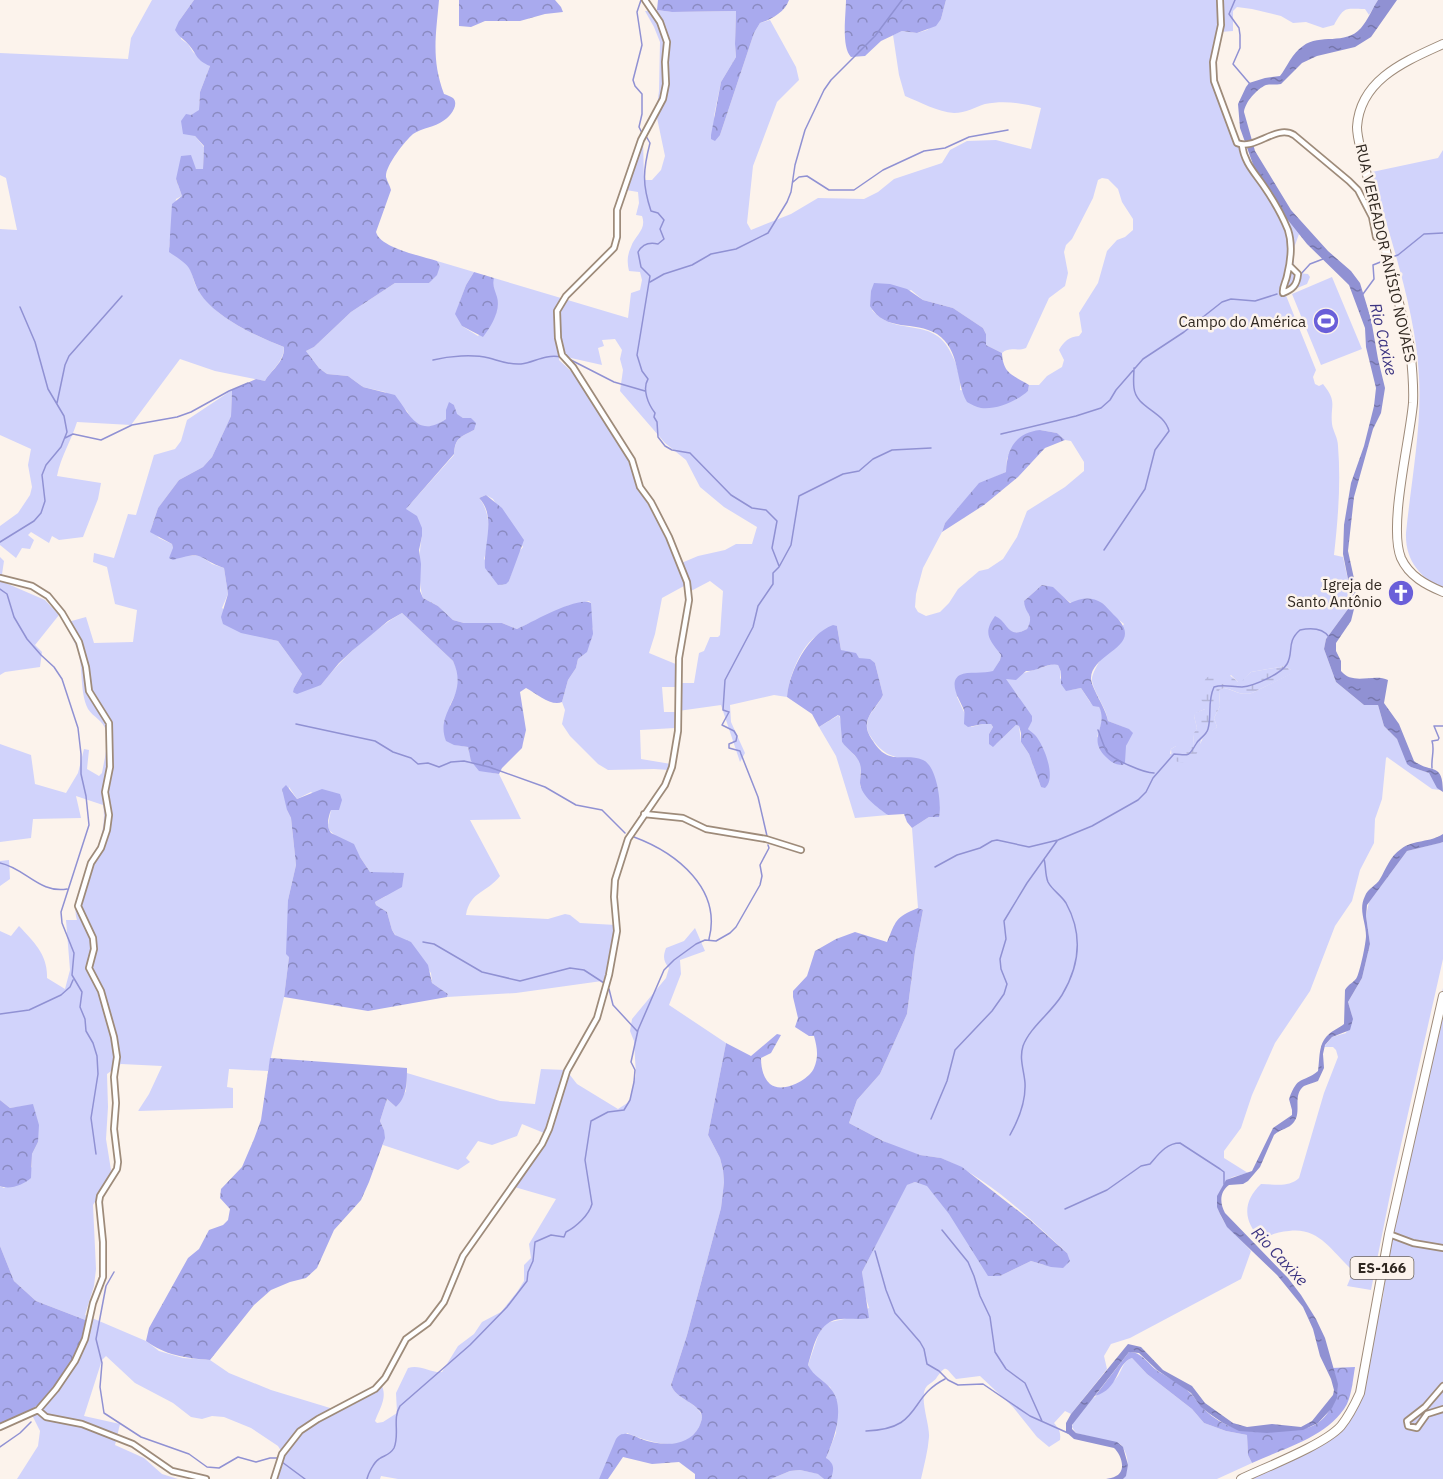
<svg xmlns="http://www.w3.org/2000/svg" width="1443" height="1479" font-family="'IBM Plex Sans',sans-serif">
  <style>
    .green { fill: #d1d3fb; fill-rule: evenodd }
    .forest { fill: url(#forest-crowns) }
    .wetland { fill: url(#wetland-marsh) }
    .water { fill: url(#water-ripples) }
    .lines { fill: none; stroke-linecap: round; stroke-linejoin: round }
    .stream { stroke: #9091d3; stroke-width: 1.5 }
    .street-casing { stroke: #9e8b7a; stroke-width: 8 }
    .primary-casing { stroke: #9e8b7a; stroke-width: 10 }
    .street { stroke: #fff; stroke-width: 4.5 }
    .primary { stroke: #fff; stroke-width: 8 }
    .labels { text-anchor: middle; dominant-baseline: central; stroke-width: 5; stroke-linejoin: round; paint-order: stroke }
    .shield { fill: #fcf3ec; stroke: #6c645d; stroke-width: 1.5 }
    .shield-label { font-size: 14px; font-weight: bold; fill: #2f2720 }
    .street-label { font-size: 15px; fill: #2f2720; stroke: #fcf3ec }
    .poi-label { font-size: 15px; fill: #2f2720; stroke: #fcf3ec; text-anchor: end }
    .water-label { font-size: 16px; font-style: italic; fill: #3c3482; stroke: #fcf3ec }
  </style>
  <defs>
    <pattern id="forest-crowns" width="20" height="18" patternUnits="userSpaceOnUse" patternTransform="scale(1.5)"><rect width="20" height="18" fill="#a9aaee"/><path d="M2 6a3 3 0 1 1 6 0M12 15a3 3 0 1 1 6 0" fill="none" stroke="#8a8ac0"/></pattern>
    <pattern id="wetland-marsh" width="20" height="14" patternUnits="userSpaceOnUse" patternTransform="scale(1.5)"><rect width="20" height="14" fill="#d1d3fb"/><path d="M1 5h8M5 5V1M11 12h8M15 12V8" fill="none" stroke="#b4b5d7"/></pattern>
    <pattern id="water-ripples" width="26" height="14" patternUnits="userSpaceOnUse" patternTransform="scale(1.5)"><rect width="26" height="14" fill="#9091d3"/><path d="M2 4q2-2 4 0t4 0M15 11q2-2 4 0t4 0" fill="none" stroke="#7676ab"/></pattern>
  </defs>
  <rect width="100%" height="100%" fill="#fcf3ec"/>
  <!-- green -->
  <path class="green" d="M152 0H194L179 21 181 39 188 44 193 52 210 66 200 92 199 111 191 115 195 136 204 147 203 169H196L193 165 176 179 182 196 176 199 169 247C175 253 184 259 189 267 193 273 193 282 197 288 212 316 255 336 284 347 284 362 271 370 265 381L215 371 180 359 131 425 77 422C71 441 61 456 57 476L101 483 98 499 83 537 59 540 52 536 49 543 31 532 28 535 34 540 30 549 22 548 16 558 0 545V526L18 513 30 495 32 487 28 465 31 449 0 435V229L17 230 6 178 0 175V53L128 59 131 38Z
    M946 0H1378L1369 15 1365 9C1344 9 1345 6 1334 25L1323 28 1306 22 1293 23 1281 16 1252 9 1237 7 1233 11V31L1220 32 1214 64 1215 81 1234 138 1245 146 1255 170 1283 214 1299 234 1294 248V268L1298 273 1308 274 1310 277 1307 284 1285 293 1316 370 1313 377 1315 384 1319 386 1323 384C1338 403 1330 404 1332 424 1333 431 1338 438 1338 446 1341 483 1338 519 1334 555L1343 557 1350 589 1349 603 1348 609 1326 639 1324 649 1336 682 1364 705H1378L1384 726 1397 739 1411 767 1429 773 1440 790 1432 789 1387 757 1386 758 1382 799 1375 819 1374 843 1360 870 1352 901 1335 926 1310 991 1275 1043 1252 1095 1241 1128 1224 1151V1158L1248 1173C1231 1178 1227 1175 1220 1193 1210 1218 1237 1233 1251 1251L1241 1279 1130 1338 1111 1344 1104 1356 1107 1369 1071 1414 1065 1411 1054 1423C1059 1429 1061 1432 1060 1440L1049 1447 1037 1437 1013 1407 980 1376 956 1379C945 1368 947 1364 937 1377 935 1381 930 1383 927 1386 918 1396 930 1424 929 1437 928 1451 924 1465 921 1479H831L826 1458 836 1433 837 1415 835 1396 830 1387 813 1375 808 1365 819 1333 826 1323 844 1319 869 1308 864 1292 862 1272 906 1185 915 1182 927 1185 1000 1276 1031 1261 1044 1265 1067 1253C1030 1219 990 1179 943 1159 936 1156 928 1157 920 1155 895 1149 872 1135 849 1123L857 1100 880 1074 907 1014 915 952 923 910 918 908 912 828 929 817 915 759C895 759 882 755 871 737 867 732 866 726 868 719 871 711 879 704 883 695L875 663 859 658 841 650 837 626C831 629 824 630 819 634 801 645 789 676 787 697L774 695 730 705 731 722 745 753 740 762 721 705 678 711 677 687H662L664 712H676L675 728 640 730 641 759 671 764 669 770 654 769 608 770 598 764 570 736 562 724 565 710 562 702 568 680 576 668 578 659 583 655 593 629 591 625V603L589 601 567 606 517 629 502 623H464L453 620 438 606 423 598C418 585 419 549 422 536L405 510 454 455C455 438 460 437 474 430L471 418H463L456 414 454 405 446 419 435 426 424 427 412 420 407 411 385 392 363 387 348 376 327 374 319 368 306 351 314 347 351 312 395 283H429L440 266 437 261 474 272 466 285 458 307 462 326 478 336C503 313 497 311 492 281L494 278 628 318 631 293 640 290 642 280 640 272 629 271C627 263 627 255 631 247 635 235 647 230 642 216L636 215 639 203 638 192 626 190 633 152 643 138 644 180H652L661 170 665 156 656 113 659 91 660 42 654 27 645 11 657 10 672 12 736 11 735 44 736 57 721 82 714 116 720 135 754 33 760 23 770 20 796 67 799 80 777 102 753 166 747 223 751 230 791 214 818 198 864 199 878 192 894 179 942 163 950 150 967 141 996 140 1031 149 1041 108C1023 103 1004 100 985 104 975 107 966 113 954 113 938 112 920 102 905 96L899 75 893 35 902 31 917 33 927 30 941 19ZM1102 178 1108 179 1118 189 1122 202 1133 219V230L1125 237 1117 240 1107 251 1098 283 1079 313 1082 332 1079 336C1069 337 1064 341 1059 350L1064 360 1062 367 1047 376 1039 385H1029L1028 391 1016 398 960 390C961 378 958 368 953 357 935 313 897 339 872 310L911 290 923 300 953 308 983 328 986 334V345L1002 353C1010 346 1017 352 1026 348L1049 298 1065 286 1068 273 1064 252 1066 245 1072 239 1093 198 1098 180ZM615 339 622 350 620 359 623 370 620 391 665 443 686 460 700 487 724 507 757 527 752 544H736L725 550 698 556 679 564 639 487 634 468 614 434 575 375 559 360V358L562 356 602 365 598 348 604 346 602 340ZM1040 430 1057 433 1065 440 1071 441 1084 462V471L1065 487 1027 511 1017 537 1003 559 988 569 979 571 958 589 949 603 940 612 926 616 918 612 915 607 916 594 923 568 942 532 945 523 979 484 1006 472 1007 458ZM486 495 493 499 523 547 518 553 509 581 484 559C490 541 492 513 479 498ZM710 581 723 591 720 635 718 637H710L704 651 699 653 694 683H679L678 665 649 653 655 634 662 598 684 586 686 591H691ZM1042 585C1058 588 1058 594 1070 602 1085 613 1108 610 1124 624 1117 635 1090 671 1092 681 1095 695 1106 707 1108 721L1123 727 1128 739 1126 746 1097 737 1103 719 1102 713 1099 707 1090 702 1081 688 1070 690 1060 678 1061 672 1058 665 1053 664 1005 679 1019 697 1029 725 1028 729 1031 733 1041 787 1029 754 1021 742 1019 726 1016 725 996 744 989 734 993 727 991 724H983L971 727 957 697 986 673 993 672 1000 660 1001 655 997 649 1006 626C1012 635 1018 634 1027 629L1031 621 1024 601ZM1285 666 1291 670 1290 674 1252 693C1240 696 1234 690 1224 688L1219 690 1220 706 1214 718 1217 727 1204 736 1200 744 1170 754 1171 749 1176 746H1193L1194 734 1197 728 1194 716 1196 713 1205 709V704L1231 675 1238 682H1242L1251 672Z
    M1443 150V590C1420 577 1405 561 1406 533 1411 483 1422 426 1419 377 1416 310 1389 236 1372 172L1438 158Z
    M1332 277 1362 349 1321 365 1292 294Z
    M232 390 231 416 212 457 203 467 179 480 158 508 151 529 159 538 172 544 173 548 187 556H201L212 564 224 568 228 594 222 608 261 637 278 641 302 674 294 688 321 685C343 657 371 631 402 613L453 661 458 671 459 680 457 691 450 705 456 745 468 747C472 767 479 771 499 774L521 819 470 820 500 876C487 893 470 891 466 915L548 919 565 914 570 915 580 923 616 925 609 980 516 993 447 997 448 994 432 983 431 973 404 940 396 936 392 930 387 912 376 905 375 902 386 896 360 857 329 830 328 825 331 810 311 792 297 799 289 787 287 810 291 818 296 865 288 900 289 957 284 997 268 1071 229 1069 227 1087 233 1088V1108L138 1111 149 1094 162 1066 121 1064 107 1074 108 1107 106 1139 111 1170 109 1179 93 1205 96 1269 94 1286 85 1315 146 1341 159 1351 183 1358 210 1360 229 1373 271 1390 340 1411C355 1404 370 1397 381 1384 388 1397 380 1408 375 1421L377 1423 383 1422 397 1413 396 1393 408 1368C420 1364 430 1373 442 1372L458 1346 474 1334 482 1322 501 1312 517 1292 524 1281V1265L531 1258 529 1244 556 1199 511 1186 545 1136 544 1133 522 1124 517 1136 492 1145 478 1141 466 1158 470 1162 458 1170 383 1145 384 1130 380 1121 387 1099 396 1107 406 1091 407 1073 500 1101 535 1104 541 1069 566 1070 577 1084 618 1109 629 1102 636 1075 634 1041 630 1031 632 1019 666 978 669 968C663 961 663 956 666 948L684 941 695 928 705 951 680 960 681 974 669 1005 726 1043 708 1135 720 1158 723 1170 724 1182 721 1208 687 1335 671 1385C676 1399 695 1401 701 1414 703 1418 701 1423 699 1427 685 1455 649 1442 627 1433L599 1479H398L381 1476 380 1479H275L283 1454 278 1446 251 1428 224 1417 212 1416 202 1419 191 1417 173 1403 135 1383 106 1356 102 1360 84 1416 120 1424 115 1445 144 1458 162 1474 178 1479H17L38 1446 40 1431 30 1411 47 1399 88 1321 36 1301 14 1281 0 1246V1186L4 1188 32 1167V1154L38 1142 33 1105 10 1108 0 1100V931L11 936 19 926C34 942 48 955 47 978L65 989 70 970 66 920H77C67 890 111 848 103 805L76 796 81 818 33 819 31 838 0 842V744L31 755 35 784 66 793 78 773 84 749 89 750 87 769 99 776 102 773C104 761 109 743 106 731 104 721 93 717 88 709 79 691 84 667 77 648 73 639 68 632 68 622L86 617 94 643 133 642 137 610 115 604 107 567 93 562 94 553 114 558 128 514 136 515 154 455 175 449 181 441 187 420Z
    M0 557 4 561 1 581 45 600 59 615 35 645 42 652 40 667 5 672 0 675Z
    M839 715 841 722 842 742 858 759 861 764 860 786 870 800 888 815 855 818 836 756 819 727Z
    M1443 842V959L1393 1180 1371 1290 1347 1286 1352 1274 1350 1268C1331 1250 1318 1227 1289 1231 1278 1232 1271 1234 1262 1240 1243 1222 1242 1202 1261 1184 1275 1184 1288 1188 1299 1178L1324 1093 1338 1057 1336 1050 1333 1047H1324L1332 1037 1346 1033 1352 1016 1348 1002 1362 978 1370 944 1366 916 1369 902 1407 851Z
    M9 860 10 879 0 886V861Z
    M1443 988V1479H1247L1343 1427 1362 1399 1370 1347 1383 1297 1390 1236Z
    M1132 1358 1147 1374 1192 1409 1204 1423 1226 1431 1247 1435 1248 1455 1252 1463 1217 1479H1123C1130 1468 1129 1454 1120 1444L1076 1433 1072 1427C1078 1402 1105 1394 1118 1376 1123 1368 1123 1361 1132 1358Z
    M800 1470 819 1474 824 1479H771L790 1471Z"/>
  <!-- forest -->
  <path class="forest" d="M194 0H439C436 35 431 59 444 94 447 95 450 96 453 98 460 105 449 118 443 121 435 127 422 128 413 134 405 141 385 166 386 177 387 181 390 186 391 190L376 232C380 248 422 256 437 261L440 266 437 275 429 283H395L351 312 314 347 306 351 319 368 327 374 348 376 363 387 395 395C411 416 418 438 446 419V410L449 402 454 405 457 414 463 418H471L476 423 474 430C460 437 455 438 454 454L406 509 417 516 422 528V536L419 550 421 564 420 591 423 598 438 606 453 620 464 623H502L517 629C533 622 577 596 591 603L593 634 587 652 578 659 576 668 568 680 562 702C552 707 537 694 526 688L520 692 526 730 523 743 522 748 502 768 499 774 479 771 471 761 468 747 454 745 446 741C434 711 470 697 453 661L402 613 388 621 353 650 339 663 321 685 297 694 293 692 294 688 302 674 278 641 241 633 223 624 221 617 228 594 224 568C197 559 206 550 173 560L169 558 173 548 172 544 150 532 158 508 179 480 203 467 212 457 231 416 232 390 256 379 265 381C271 370 285 362 284 347 257 337 210 315 197 288 194 282 193 276 190 270 187 263 176 257 169 252L172 204 182 196 176 179 181 156 191 155 196 169H203L204 146 195 136 183 134 181 121 186 114 191 115 199 110 200 92 210 66C196 60 198 56 189 45 184 39 180 38 175 30L179 21Z
    M459 0H555L561 7 563 12 545 14 520 21H485L471 27 459 26Z
    M658 0H789C785 12 772 19 760 23L754 33 720 135 715 141 711 139V135L721 82 736 57 735 44 736 11 672 12 657 10Z
    M846 0H946L941 19 936 26 917 33 902 31 881 41 865 56 851 57C841 47 846 14 846 0Z
    M474 272 494 278C492 286 495 290 497 297 501 311 491 326 483 337L462 326 455 314 466 285Z
    M874 283 890 284 907 289 923 300 953 308 983 328 986 334V345L1002 353C1003 374 1013 375 1029 385L1028 391C1017 401 996 410 981 408 976 407 971 404 967 402 955 381 961 350 937 334 914 320 886 333 870 306L871 291Z
    M1040 430 1057 433 1065 440 1045 448 1018 477 984 505 942 532 945 523 979 483 1006 472C1007 449 1015 433 1040 430Z
    M486 495 502 508 524 540 509 581 506 584 498 585 485 568C483 546 497 516 479 498Z
    M1042 585 1053 587 1070 603C1081 598 1091 596 1102 603 1106 606 1111 612 1115 616 1147 647 1092 651 1091 678 1091 688 1106 708 1108 721L1129 729 1133 733 1126 746 1125 762 1123 765C1115 765 1111 762 1106 757 1086 737 1109 727 1099 707L1093 706 1081 688 1066 691 1061 684V672L1058 665C1048 662 1037 672 1026 671L1016 680 1006 679 1032 716V721L1028 729C1030 731 1033 733 1035 735 1044 745 1057 778 1045 788L1041 787 1029 754 1021 742V733L1019 726 1016 725 993 747 989 744V734L993 727 991 724H983L968 727 964 724C964 719 965 715 964 710 961 702 947 682 960 675 968 671 984 674 993 671L1000 660 1001 655C990 640 982 634 995 616 1009 622 1007 640 1027 629 1035 614 1025 615 1024 601Z
    M833 625 837 626 841 650 856 653 859 658 870 659 875 663 883 695C879 704 868 713 867 723 866 730 869 735 873 741 889 767 904 752 923 760 937 766 942 804 939 817H929L912 828 907 822 904 814 888 815C878 808 861 796 860 783 860 777 862 770 860 764 858 756 847 749 842 742L840 716 838 715 819 727 812 714 787 697C789 672 808 634 833 625Z
    M286 785 297 799 322 789 340 794 342 800 339 810H331C328 818 326 826 331 833L354 844 360 857 370 872 404 873 402 887 375 902 376 905 387 912 392 930 395 935 411 942 428 965 432 983 448 994 447 997 368 1011 284 997 289 957 286 954 288 900 296 865 291 818 287 810 282 789Z
    M918 908 923 910 915 952 907 1014 880 1074 857 1100 849 1123 883 1141 920 1155 941 1158 962 1167 1030 1220 1067 1253 1070 1261 1063 1268 1051 1267 1031 1261 1000 1276H988L949 1214 927 1186 915 1182 907 1185 862 1272 869 1318C859 1320 851 1318 841 1319 818 1320 814 1346 808 1365 814 1377 823 1379 831 1389 846 1407 834 1439 826 1458 835 1464 834 1469 831 1479H824L818 1474 800 1470 790 1471 771 1479H695V1474L679 1462 652 1464 623 1457 608 1479H599L616 1439C618 1436 620 1434 624 1434 629 1433 636 1437 641 1439 661 1446 688 1448 699 1427 701 1422 703 1418 701 1413 694 1401 676 1399 671 1385L687 1335 721 1208 724 1182 723 1170 720 1158 708 1135 726 1043 751 1056 777 1034 781 1035 771 1053 761 1058C761 1067 763 1078 770 1084 782 1094 809 1080 814 1068 819 1056 817 1047 814 1036H809L795 1027 798 1018 793 997V991L807 976 815 951 836 939 855 932 887 942C896 921 895 917 918 908Z
    M270 1058 407 1068C407 1082 407 1097 396 1107L387 1099 380 1121 384 1130 385 1138 369 1182 361 1200 334 1230 317 1268 306 1278 290 1282 271 1290 254 1305 210 1360C185 1358 165 1355 146 1341L149 1328 188 1258 199 1249 209 1230 223 1225 228 1220 230 1209 220 1198 221 1189 242 1167 254 1139 261 1120Z
    M0 1100 10 1108 33 1104 39 1125 38 1142 32 1154 31 1178C23 1185 10 1190 0 1186Z
    M0 1246 14 1281 36 1301 88 1321 75 1357 47 1399 0 1430Z
    M1129 1352C1140 1351 1147 1362 1155 1369 1166 1377 1179 1382 1189 1392 1194 1396 1197 1402 1201 1406 1223 1430 1250 1434 1281 1431 1301 1429 1316 1431 1329 1411 1340 1396 1339 1385 1332 1368L1355 1367C1353 1379 1352 1393 1347 1404 1329 1437 1284 1448 1252 1463L1248 1455 1247 1435 1226 1431 1204 1423 1192 1409 1147 1374 1132 1358C1115 1364 1120 1389 1095 1396Z"/>
  <!-- wetland -->
  <path class="wetland" d="M1285 666 1291 670V674L1252 693C1240 696 1235 690 1224 688L1219 690 1220 706 1214 718 1217 727 1201 740C1198 758 1189 767 1172 760L1171 749 1176 746H1193L1194 733 1197 728 1194 716 1195 713 1205 709V704L1201 700 1199 692 1206 678C1219 671 1228 672 1238 682H1241L1251 672Z"/>
  <!-- water -->
  <path class="water" d="M1378 0H1397L1371 37 1355 47 1317 56 1302 63 1281 84C1276 85 1271 84 1266 85 1257 89 1245 102 1244 112L1255 151 1291 210 1328 251 1351 271 1360 283 1371 319 1378 359 1385 388 1381 413 1373 429 1354 497 1348 551 1355 583 1356 601 1351 621 1336 643V651L1341 661V671C1353 686 1374 673 1388 680L1384 703 1399 724 1414 761C1431 774 1443 761 1443 792L1437 788 1429 773 1411 767 1407 764 1397 739 1384 726 1378 705H1364L1336 682 1324 649 1326 639 1348 609 1349 603 1350 589 1343 554 1344 525 1351 483 1364 446 1374 406 1376 388 1366 347 1365 328 1349 285 1307 244 1283 214 1255 170 1240 128 1238 104 1246 87 1249 83 1265 78 1280 76C1287 67 1292 53 1303 46 1320 33 1345 46 1361 28 1368 20 1372 9 1378 0Z
    M1443 834V842L1440 843 1407 851 1367 905 1366 916 1370 944 1362 978 1348 1002 1353 1019 1350 1030 1332 1037 1325 1045 1323 1054 1324 1068 1318 1081C1314 1083 1308 1084 1304 1086 1292 1095 1302 1112 1294 1122 1289 1129 1280 1129 1274 1135L1260 1167 1248 1181 1243 1184 1229 1185C1219 1192 1220 1204 1225 1213L1288 1278 1301 1295 1316 1319 1325 1338 1338 1384 1337 1398 1332 1408 1318 1423 1303 1430 1267 1433 1239 1431 1223 1423 1210 1414 1201 1407 1191 1393 1157 1370 1139 1353 1129 1352 1072 1425V1429L1076 1433 1117 1442 1123 1447 1128 1465 1126 1476 1123 1479H1106C1109 1478 1113 1478 1116 1476 1127 1471 1121 1454 1114 1448L1074 1439 1066 1432V1423L1071 1414 1128 1344 1141 1347 1163 1370 1192 1386 1205 1403 1233 1423 1247 1427 1272 1424 1301 1427 1312 1421 1333 1395 1334 1390 1331 1379 1320 1356 1313 1329 1303 1307 1277 1275 1227 1227 1220 1214 1217 1207V1196L1226 1180 1252 1171 1273 1128 1292 1115V1110L1289 1099C1298 1074 1302 1084 1318 1071 1320 1059 1318 1044 1328 1035 1333 1030 1339 1028 1344 1024L1345 990C1348 984 1355 982 1357 977 1360 971 1366 943 1366 936 1366 922 1358 910 1365 896 1368 888 1376 886 1380 879 1386 869 1390 856 1401 849 1414 839 1430 843 1443 834Z"/>
  <g class="lines">
    <!-- stream -->
    <path class="stream" d="M641 0 637 12 642 45 633 80 635 86 642 94V114L639 127 642 133
      M1235 0 1229 14 1239 28 1240 35V48L1233 64 1250 84
      M646 136 650 143C643 170 642 184 651 211L658 213 664 220 660 229 664 239 658 244C650 242 643 243 638 252L641 267 650 276 637 355 642 371 648 379C642 389 648 404 655 413L654 417 657 422 658 437 665 446 672 450 690 453 731 495 752 508 766 510 777 521 772 548 779 566
      M793 182 799 177 807 176 829 190H854L883 170 924 151 945 148 969 137 1008 130
      M1392 257 1398 255 1424 234 1443 233
      M1300 275 1310 264 1323 259
      M650 282 664 274 692 265 711 254 736 249 768 233 787 202 791 192 795 165 805 130 824 90 831 80 875 36 902 0
      M1363 294 1374 279 1373 265 1383 261
      M569 359 614 382 645 391
      M433 360C449 356 473 354 489 358 500 361 509 365 521 364 536 362 543 354 562 357
      M57 403 65 365 69 356 122 296
      M1001 434 1076 416 1101 408 1110 400 1116 390 1143 359 1184 332 1222 302 1231 299 1255 301 1277 294
      M65 438 73 434 101 440 132 425 177 417 191 412 229 391 248 383
      M0 542 34 521 41 513 45 501 42 475 46 465 61 447 67 432 64 416 48 389 35 342 20 307
      M1104 550 1145 489 1155 450 1169 431C1164 411 1136 408 1134 388 1133 381 1134 374 1134 368
      M0 589 7 594 14 617 27 639 41 655 54 667 62 679 78 728 81 754V774L86 796 89 825 61 912 62 923 74 953 72 975 82 992 80 1007 85 1019 86 1031 93 1043 97 1056 98 1074 91 1118 96 1154
      M296 724 375 741 393 752 411 758 418 764 428 763 439 767 451 762 464 761 489 767 545 787 576 805 602 810 625 833
      M1098 730C1101 737 1103 745 1107 752 1114 760 1144 773 1154 773
      M1432 768C1431 758 1435 750 1432 741L1438 740 1439 738 1434 726H1443
      M767 836 758 797 741 754 740 751 729 748V744L736 741 737 736 734 731 722 725 729 712 723 710 725 680 753 627 758 606 773 584V573L779 567 791 545 799 496 843 474 859 471 873 459 892 450 931 448
      M634 837C677 853 722 889 709 939
      M0 863C25 868 40 894 67 889
      M935 867 957 855 980 848 992 841 997 840 1029 847 1058 840 1092 826 1138 800 1146 792 1153 778 1174 754C1188 755 1188 758 1196 744 1199 738 1206 736 1208 729 1212 715 1207 702 1214 687 1223 684 1232 687 1242 687 1254 686 1281 674 1287 664 1294 652 1286 642 1300 630 1310 628 1322 627 1329 637
      M423 942 434 944 482 972 520 981 570 968 584 970 604 983
      M609 989 613 1005 637 1031
      M0 1014 29 1010 61 995 70 987 73 980
      M931 1119 947 1081 955 1050 992 1011 1004 994 1007 984 1001 969 1000 959 1006 939 1004 921 1027 883 1057 841
      M1010 1135C1019 1119 1026 1102 1025 1083 1024 1070 1019 1059 1023 1046 1030 1027 1051 1013 1062 995 1080 965 1083 934 1066 903 1061 895 1052 890 1048 882 1045 875 1046 866 1044 859
      M1065 1209 1107 1190 1141 1166 1150 1164C1158 1155 1166 1143 1180 1143L1220 1169 1224 1172V1184
      M942 1230 968 1262 974 1276 980 1296 990 1317 995 1352 1006 1369 1025 1383 1042 1421
      M875 1251 886 1290 895 1313 920 1342 924 1349 927 1364 939 1371 948 1380 958 1385 983 1384 1030 1416 1068 1433
      M114 1272 106 1286 96 1339 102 1363 100 1387 104 1413 141 1437 189 1454 207 1467 219 1468 238 1457 256 1462 270 1458H277
      M866 1431C923 1429 907 1398 945 1379
      M0 1447 20 1433 31 1422
      M282 1462 305 1479
      M367 1479C368 1474 374 1462 379 1459 385 1455 390 1455 394 1448 400 1434 392 1419 400 1406L470 1345 507 1307 527 1281 528 1272 533 1261 535 1242 551 1235 564 1237 566 1232C576 1227 589 1215 592 1204L585 1160 591 1121 608 1112 624 1110 630 1100 634 1082 635 1070 631 1062 638 1030 664 970 674 960 696 944 705 940 716 941 730 933 736 927 760 885 762 876 760 865 769 848 768 845"/>
    <!-- street casing -->
    <g class="street-casing">
      <path id="street" d="M1220 0 1221 25 1213 62 1214 81 1237 143C1255 151 1276 124 1294 135L1349 181 1358 190 1372 217 1376 237H1382
        M1242 145C1244 162 1254 172 1263 185 1272 198 1282 215 1288 230 1293 245 1291 260 1287 276 1286 282 1282 287 1283 293 1293 289 1297 285 1298 274L1290 266
        M0 578 32 586 48 596 62 613 79 642 86 667 89 691 109 723 110 767 105 792 109 815 107 830 101 848 91 863 78 906 93 938 94 949 89 968 101 991 114 1037 117 1057 114 1077 116 1103 114 1129 118 1162 117 1169 100 1196 99 1202 103 1242V1277L93 1303 85 1339 75 1361 56 1389 38 1410 0 1427
        M644 814 683 818 706 829 766 839 801 850
        M1389 1234 1413 1243 1443 1248
        M1443 1386 1425 1407 1407 1421 1408 1426 1417 1428 1427 1414 1443 1409
        M38 1410 46 1417 82 1424 133 1444 172 1471 206 1479
        M274 1479 282 1454 300 1431 318 1419 375 1389 385 1378 406 1339 428 1323 444 1302 463 1256 542 1144 549 1129 567 1071 597 1018 609 975 617 931 614 897 615 880 628 839 665 785 672 767 678 731 679 658 689 600 687 582 669 537 651 502 640 487 632 460 573 367 562 355 558 338 557 311 566 296 614 248 617 237V210L641 140 663 99 666 84 665 62 667 42 660 22 645 0"/>
    </g>
    <!-- primary casing -->
    <g class="primary-casing">
      <path id="primary" d="M1443 44C1406 61 1360 79 1357 127 1357 136 1360 146 1362 155L1410 347C1412 366 1414 384 1413 403 1410 440 1388 526 1401 558 1409 576 1426 585 1443 592
        M1241 1479C1266 1467 1324 1445 1341 1426 1349 1416 1355 1404 1360 1393L1389 1234 1443 996"/>
    </g>
    <!-- street -->
    <use href="#street" class="street"/>
    <!-- primary -->
    <use href="#primary" class="primary"/>
  </g>
  <!-- icons -->
  <defs>
    <g id="stadium-disc" transform="scale(1.35)"><circle r="9.5" fill="#6a5fd9" stroke="#fcf3ec"/><path d="M0-5a6.5 5 0 1 0 0 10a6.5 5 0 1 0 0-10ZM-3.5-1.8h7v3.6h-7Z" fill="#fff"/></g>
    <g id="church-disc" transform="scale(1.35)"><circle r="9.5" fill="#6a5fd9" stroke="#fcf3ec"/><path d="M-1.2-6h2.4v3.5h3.3v2.4h-3.3V6h-2.4V-.1h-3.3v-2.4h3.3Z" fill="#fff"/></g>
  </defs>
  <g fill-rule="evenodd">
    <use href="#stadium-disc" x="1326" y="321"/>
    <use href="#church-disc" x="1401" y="593"/>
  </g>
  <g class="labels">
    <!-- shield labels -->
    <rect class="shield" x="1350.5" y="1257" width="63" height="22" rx="4.5"/>
    <g class="shield-label">
      <text x="1382" y="1268">ES-166</text>
    </g>
    <!-- street labels -->
    <g class="street-label">
      <text transform="translate(1386 253) rotate(77)">RUA VEREADOR ANÍSIO NOVAES</text>
    </g>
    <!-- poi labels -->
    <g class="poi-label">
      <text x="1306" y="321">Campo do América</text>
      <text x="1382" y="584">Igreja de<tspan x="1382" dy="17">Santo Antônio</tspan></text>
    </g>
    <!-- water labels -->
    <g class="water-label">
      <text transform="translate(1384 339) rotate(77)">Rio Caxixe</text>
      <text transform="translate(1280 1256) rotate(47)">Rio Caxixe</text>
    </g>
  </g>
</svg>
